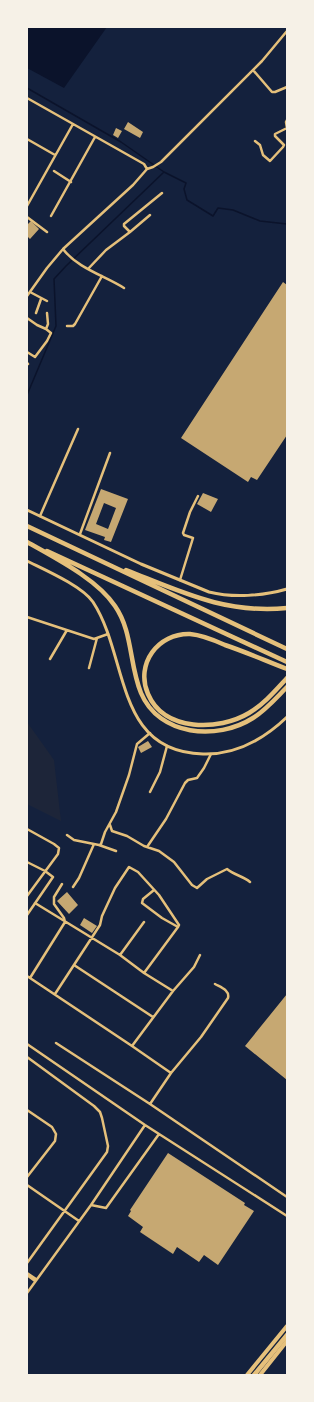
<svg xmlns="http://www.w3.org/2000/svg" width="314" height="1402" font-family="Cabin,sans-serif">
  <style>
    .green { fill: #1d2539 }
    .water { fill: #0b132b }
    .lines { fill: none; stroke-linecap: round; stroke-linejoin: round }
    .stream { stroke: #0b132b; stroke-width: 1.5 }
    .building { fill: #c6a872; fill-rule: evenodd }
    .minor { stroke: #e5c07b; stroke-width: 2.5 }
    .tertiary { stroke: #e5c07b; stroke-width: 3 }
    .trunk { stroke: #e5c07b; stroke-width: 4 }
    .motorway { stroke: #e5c07b; stroke-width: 4.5 }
  </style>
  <rect width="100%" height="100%" fill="#14213d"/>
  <!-- green -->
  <path class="green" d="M27 722 54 760 61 821 27 804Z"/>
  <!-- water -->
  <path class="water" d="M27 27H107L64 88 27 68Z"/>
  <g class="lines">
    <!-- stream -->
    <path class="stream" d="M27 88 121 142 164 172
      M27 395 56 326 54 279 66 266 164 172 186 183 184 189 187 200 213 216 218 208 233 210 260 221 287 224"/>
  </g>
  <!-- building -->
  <path class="building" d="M128 122 143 132 140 138 124 129Z
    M116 128 122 131 118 138 113 135Z
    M31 221 39 229 30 239 27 236V225Z
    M283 282 287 285V435L257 480 251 477 248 482 181 438Z
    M101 489 128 499 111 542 104 540 105 537 85 530ZM104 503 116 508 108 529 96 524Z
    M203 493 218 499 211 512 197 504Z
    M148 741 152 747 141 753 138 747Z
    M67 892 78 905 69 914 57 901Z
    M84 918 97 926 92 933 80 925Z
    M287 994V1080L245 1046Z
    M168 1153 245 1203 244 1205 254 1211 218 1265 204 1255 199 1262 177 1247 173 1254 140 1232 143 1227 128 1216 131 1211 130 1210Z"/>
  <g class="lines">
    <!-- minor -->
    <path class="minor" d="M253 70 272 92H275L287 87
      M27 98 144 164 147 169 133 185 63 249 47 268 27 296
      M27 139 55 155
      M255 141 260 145 263 155 270 161 283 147 284 145 275 136V134L287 128 286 122 287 120
      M147 169 153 167 161 162 262 61 287 31
      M54 171 71 182
      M27 206 73 124
      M51 216 95 137
      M27 217 47 232
      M130 232 124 226V224L162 193
      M63 249C77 268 105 276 124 288
      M88 269 106 250 130 232 150 215
      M30 292 47 301
      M36 313 41 299
      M27 318 37 325 46 329 48 324 47 313
      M67 326H73L75 324 102 276
      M27 352 35 357 47 341 51 333 46 329
      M27 363 28 364
      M40 516 78 429
      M80 534 110 453
      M180 580 193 538 184 535 183 533 190 512 198 496
      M27 617 94 639 108 634
      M50 659 67 630
      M89 668 97 638
      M150 792 160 772 167 746
      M110 825 112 831 127 836 144 846 159 851 174 862 192 885 197 888 207 879 227 869C234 875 243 876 250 882
      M27 829 54 844 59 848 58 854 27 896
      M67 835 74 840 94 844
      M99 845 116 851
      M147 847 166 819 185 783 188 780 197 778 204 768 211 754
      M27 862 45 871 53 877 27 915
      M73 887 79 878 94 844 99 845 101 844 105 832 116 812 129 775 137 744 150 733
      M154 890 143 899 142 903 162 918 178 927
      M35 903 120 955 144 973 173 991
      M120 955 144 922
      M74 965 153 1017
      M144 973 178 927
      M27 976 132 1046 171 1073
      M30 978 65 922 64 918 54 904V897L62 884
      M55 994 100 925 102 916 115 888 129 867 138 872 159 895 179 925 178 927
      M56 1043 150 1104 287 1197
      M27 1044 145 1125 287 1216
      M132 1046 173 991 194 967 200 955
      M27 1057 94 1106 100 1112 102 1118 108 1146 107 1152 27 1263
      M150 1104 171 1073 201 1037 228 998C230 990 220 987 215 984
      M27 1110 52 1127 56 1134 55 1141 27 1177
      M27 1185 79 1221
      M91 1205 106 1208 159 1134
      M27 1273 36 1279
      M27 1275 35 1281
      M27 1293 91 1205 145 1125"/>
    <!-- tertiary -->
    <path class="tertiary" d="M27 510 141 564 209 592C233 598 263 596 287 589
      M27 561C45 570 82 586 93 602 129 657 114 752 203 754 236 755 264 739 287 717"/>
    <!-- trunk -->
    <path class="trunk" d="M247 1375 287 1326
      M260 1375 287 1341"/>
    <!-- motorway -->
    <path class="motorway" d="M27 526 287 649
      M27 542C55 558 97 579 115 606 133 632 129 664 141 693 159 736 217 741 253 718 266 710 276 698 287 687
      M47 551 287 662
      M126 570C182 592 225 614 287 608
      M287 669C266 661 246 652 225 645 214 640 202 635 190 634 158 633 135 664 148 694 164 732 219 731 249 713 264 704 275 691 287 678
      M254 1375 287 1335"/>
  </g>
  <!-- border -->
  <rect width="314" height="1402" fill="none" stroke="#f6f1e7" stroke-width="56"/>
</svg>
